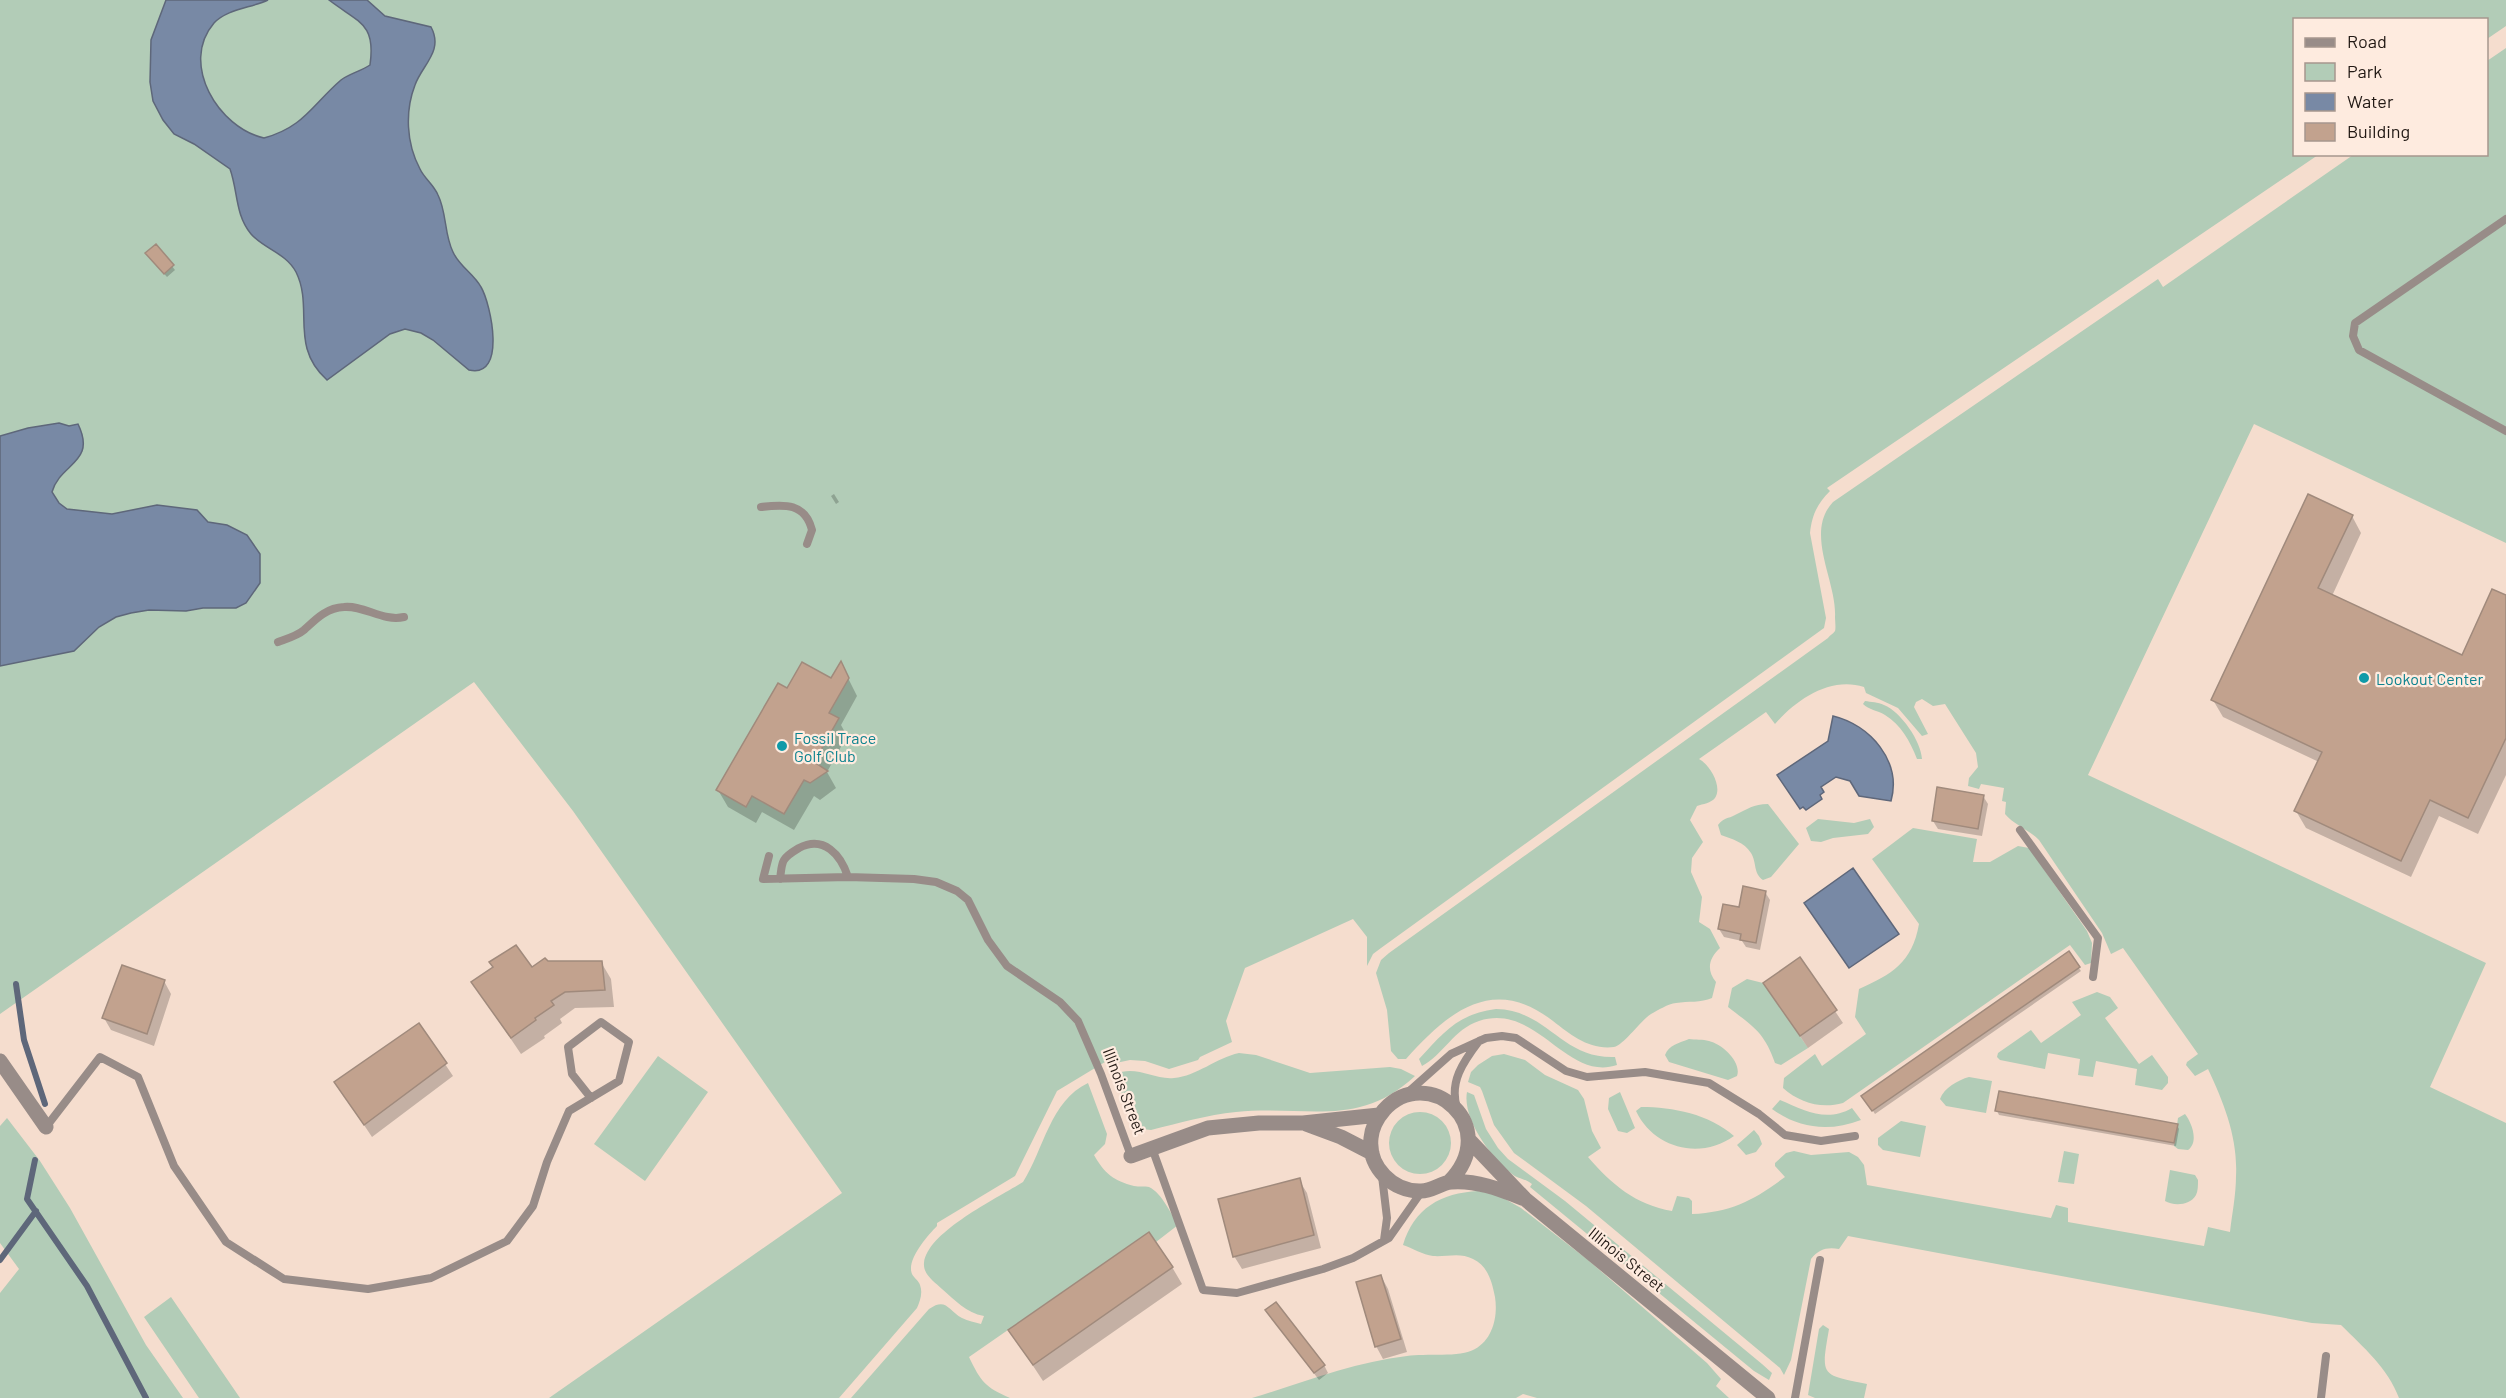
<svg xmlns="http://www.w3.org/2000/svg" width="2506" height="1398" font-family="Barlow,sans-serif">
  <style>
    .green { fill: #b2ccb7 }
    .water { fill: #7889a5; stroke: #5e677a; stroke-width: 1.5 }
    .shadow { fill: #0003 }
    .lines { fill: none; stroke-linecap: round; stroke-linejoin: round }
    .stream { stroke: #5e677a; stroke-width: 6 }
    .building { fill: #c2a28e; stroke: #a08a7c; stroke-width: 1.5 }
    .service { stroke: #988c88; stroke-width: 8 }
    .minor { stroke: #988c88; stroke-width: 15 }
    .culture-dot { fill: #0f9aa8; stroke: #feebdf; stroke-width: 2 }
    .labels { text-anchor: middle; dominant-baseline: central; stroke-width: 4.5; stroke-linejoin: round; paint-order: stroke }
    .culture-label { font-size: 16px; fill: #0d838f; stroke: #feebdf; text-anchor: start }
    .street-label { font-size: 16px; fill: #221914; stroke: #feebdf }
  </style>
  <rect width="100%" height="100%" fill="#f5ddce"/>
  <!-- green -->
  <path class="green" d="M0 0H2506V26L2487 39 2486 20H2294V154L2318 155 1827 488 1830 491C1817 504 1812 515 1810 533L1826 618 1824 628 1381 948 1373 954 1367 966V937L1353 919 1245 968 1226 1021 1232 1042 1200 1057 1198 1060 1169 1069 1145 1061 1130 1060 1111 1064 1110 1062H1105L1057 1091 1015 1176 937 1223V1226C928 1235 906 1260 912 1274 914 1278 919 1281 920 1285 923 1293 920 1301 917 1308L839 1398H549L842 1193 573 811 474 682 0 1014Z
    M2506 48V543L2254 424 2088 775 2486 963 2430 1087 2506 1123V1398H2399C2388 1368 2363 1347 2341 1325L2312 1323 1848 1236 1839 1249C1827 1247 1819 1249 1811 1259L1791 1360 1784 1375 1780 1368 1586 1206 1514 1153 1494 1125 1482 1091 1480 1087 1468 1082 1471 1072 1478 1065 1492 1056 1504 1054 1525 1060 1545 1075 1578 1090 1584 1099 1592 1131 1600 1146 1601 1148 1588 1157C1611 1184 1636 1205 1672 1211L1677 1196 1689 1198 1692 1201V1214C1732 1212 1754 1200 1785 1177L1775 1166V1163L1786 1153 1794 1151 1811 1155 1849 1152 1858 1157 1864 1165 1867 1185 2051 1218 2056 1205 2068 1208V1222L2204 1246 2208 1227 2230 1232C2232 1214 2236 1195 2236 1176 2238 1138 2224 1103 2208 1069L2195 1076 2186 1065 2187 1062 2198 1054 2123 948 2111 954 2102 933 2039 840C2028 829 2014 825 2005 814L2006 802 2002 801 2004 788 1981 784 1979 789 1968 786 1969 778 1978 767 1976 753 1945 704 1933 706 1922 699 1916 702 1914 707 1928 734 1922 736 1898 708 1866 693 1864 687C1830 676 1796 700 1775 724L1766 712 1699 759C1709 764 1723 786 1715 798 1711 803 1703 804 1697 806L1690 820 1703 842 1692 858 1691 872 1702 897 1699 922 1710 929 1720 948C1709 958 1706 970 1716 982L1712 998C1701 1003 1688 1001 1676 1003 1668 1004 1658 1010 1651 1014 1640 1021 1624 1045 1614 1047 1589 1050 1571 1035 1553 1021 1493 974 1448 1012 1406 1059H1398L1391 1051 1387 1010 1376 973 1381 960 1389 953 1828 638C1830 635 1833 634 1835 631 1836 628 1835 620 1835 617 1837 581 1804 533 1833 502L2158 279 2163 287 2353 155 2486 154 2487 61Z
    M1865 701C1871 702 1878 702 1884 705 1901 712 1921 741 1922 759H1917C1910 741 1901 725 1885 715 1877 710 1869 710 1863 704Z
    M1768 804 1799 844 1771 877 1763 880C1753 873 1757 863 1751 853 1744 842 1732 839 1721 835L1718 825C1724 817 1728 819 1735 815 1748 809 1753 804 1768 804Z
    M1818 819 1854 823 1870 819 1874 827 1868 834 1833 838 1821 842 1811 841 1806 828Z
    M1913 828 1977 839 1973 862H1990L2018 846 2029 848 2087 931 2092 943 2091 963 2085 965 2070 945 1843 1103C1821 1109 1800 1103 1783 1088L1784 1078 1815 1054 1822 1066 1866 1034 1855 1017 1859 989C1892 974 1912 963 1919 924L1872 859Z
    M1747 979 1763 983 1808 1048 1781 1065 1775 1063C1764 1031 1752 1026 1728 1007L1732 988Z
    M2097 992 2110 997 2118 1008 2105 1018 2139 1064 2152 1055 2168 1077V1083L2162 1090 2135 1085 2137 1069 2096 1061 2093 1077 2078 1075 2080 1059 2048 1053 2045 1069 2000 1060 1997 1057 1998 1053 2031 1030 2041 1043 2081 1015 2072 1002Z
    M1496 1009C1548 1010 1561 1059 1615 1057L1617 1065C1566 1082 1537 1002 1479 1021 1454 1029 1443 1055 1422 1066L1419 1059C1444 1032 1458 1014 1496 1009Z
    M1689 1039C1695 1040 1703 1039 1709 1041 1722 1044 1742 1062 1737 1076L1728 1080 1669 1062 1665 1055C1669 1045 1679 1043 1689 1039Z
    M1239 1053 1256 1055 1310 1073 1390 1067 1401 1069 1415 1076C1358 1129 1306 1105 1236 1112 1207 1115 1179 1123 1151 1130 1127 1130 1122 1092 1115 1074 1137 1065 1153 1080 1174 1078 1197 1076 1216 1058 1239 1053Z
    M658 1056 708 1092 645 1181 594 1144Z
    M1969 1077 1992 1081 1986 1113 1946 1106 1940 1099C1944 1088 1958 1080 1969 1077Z
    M1088 1083 1107 1134 1105 1144 1094 1155C1104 1173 1114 1181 1134 1186 1139 1187 1145 1186 1149 1187 1162 1193 1171 1214 1178 1225L1156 1242 1149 1232 969 1357C981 1382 985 1387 1010 1398H851L929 1309C946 1297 948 1310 962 1318 968 1321 975 1322 981 1324L984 1316C966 1313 955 1300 942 1289 935 1282 923 1275 924 1263 927 1232 998 1198 1023 1182 1044 1149 1050 1101 1088 1083Z
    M1467 1092 1474 1095 1486 1129 1498 1148 1508 1159 1565 1201 1762 1364 1772 1373 1769 1380 1754 1371 1530 1187 1532 1184C1524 1178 1518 1179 1512 1174 1492 1159 1462 1119 1467 1092Z
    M1620 1092 1635 1128 1627 1133 1618 1131 1608 1109 1609 1098Z
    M1780 1100C1804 1110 1826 1123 1852 1108L1861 1120C1830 1132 1799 1129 1772 1109Z
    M1641 1107C1673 1107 1709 1114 1734 1136 1701 1160 1654 1149 1636 1111Z
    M1389 1143a31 31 0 1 1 62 0a31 31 0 1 1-62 0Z
    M2185 1114C2192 1123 2199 1142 2188 1150L2178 1149 2174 1146 2178 1118Z
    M7 1118 40 1161 70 1208 146 1345 183 1398H0V1293L19 1269 0 1243V1126Z
    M1901 1121 1926 1126 1920 1157 1883 1150 1878 1145V1138Z
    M1754 1130 1759 1136 1762 1144 1756 1152 1746 1155 1737 1145Z
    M2064 1151 2079 1154 2074 1184 2058 1182Z
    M2170 1170 2195 1175 2198 1180C2198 1185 2198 1191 2196 1195 2190 1206 2173 1206 2165 1201Z
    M1478 1191 1498 1195 1521 1208 1588 1260 1707 1363 1721 1379 1716 1386 1729 1398H1537L1523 1394 1516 1398H1252C1302 1383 1354 1362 1407 1356 1425 1353 1460 1358 1475 1349 1493 1339 1498 1316 1495 1297 1492 1282 1488 1266 1473 1259 1460 1252 1447 1257 1433 1256 1423 1255 1412 1248 1403 1245 1414 1208 1441 1193 1478 1191Z
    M171 1297 240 1398H199L144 1317Z
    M1823 1325 1829 1329C1821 1376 1820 1375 1867 1384L1864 1398H1815L1808 1395 1819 1329Z"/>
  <!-- water -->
  <path class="water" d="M166 0H268C251 8 227 9 214 23 179 64 219 128 264 138 304 127 312 105 341 80 349 74 361 71 370 65 376 23 359 23 329 0H367L385 16 431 27C444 51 422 65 415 85 405 111 406 143 420 169 424 178 434 185 438 195 447 213 444 234 453 252 459 266 474 274 481 287 491 304 507 379 469 370L433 340 421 333 405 329 390 334 327 380C289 346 314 308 296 272 286 253 264 249 251 234 235 215 238 191 230 169L194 144 174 134 163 120 153 101 150 82 151 40Z
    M59 423 69 426 78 424C97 463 60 463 52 492L59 503 67 509 112 514 157 505 197 510 208 522 227 525 247 535 260 554V583L246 603 236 608H203L186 611 149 610 131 613 116 617 99 627 74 651 0 666V436L28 428Z
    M1833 716C1870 725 1902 761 1891 801L1859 796 1850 781 1836 777 1821 787 1824 792 1820 795 1822 799 1806 810 1803 807 1800 809 1777 775 1828 741Z
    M1853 868 1899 934 1849 968 1804 903Z"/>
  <!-- shadow -->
  <path class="shadow" d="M156 246 175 270 167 277 149 257Z
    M834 494 839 502 836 504 831 496Z
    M2352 516 2361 533 2332 596 2462 657 2506 597V775L2478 834 2439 816 2411 877 2306 828 2296 811 2319 762 2223 717 2213 700Z
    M841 664 857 696 841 725 847 736 827 772 836 788 820 800 814 796 794 830 762 812 756 823 728 807 718 790 787 690 831 680Z
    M1983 796 1988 804 1982 836 1938 829 1933 821Z
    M1765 892 1770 900 1760 950 1746 947 1742 941 1724 937 1719 929 1740 909Z
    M2068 953 2081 971 1875 1114 1863 1096Z
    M1800 959 1843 1023 1808 1048 1765 984Z
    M601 962 611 979 614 1007 575 1008 560 1019 562 1023 544 1036 545 1038 521 1054 473 983 532 970 547 963Z
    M164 981 171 994 154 1046 111 1030 104 1018Z
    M445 1064 453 1076 372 1137 336 1083Z
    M1997 1111 2177 1125 2179 1129 2176 1146 1999 1115Z
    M1299 1180 1307 1193 1321 1248 1242 1269 1234 1256Z
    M1172 1267 1182 1284 1043 1381 1010 1331Z
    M1381 1276 1388 1289 1407 1352 1383 1359 1376 1346Z
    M1267 1311 1324 1365 1328 1373 1319 1380Z"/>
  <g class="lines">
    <!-- stream -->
    <path class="stream" d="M16 984 24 1040 45 1104
      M35 1160 27 1199 87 1286 146 1398
      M0 1260 36 1211"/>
  </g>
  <!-- building -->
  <path class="building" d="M156 244 174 265 164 274 145 253Z
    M2308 494 2353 515 2318 588 2462 655 2492 589 2506 595V738L2468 818 2430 800 2401 861 2294 811 2322 752 2211 700Z
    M841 661 849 678 829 713 839 718 814 762 828 771 810 783 804 780 784 814 752 796 746 807 716 790 778 683 787 688 802 662 831 678Z
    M1937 787 1984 795 1978 829 1932 821Z
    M1743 886 1766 891 1756 943 1740 940 1741 934 1718 929 1723 904 1739 907Z
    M516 945 532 967 545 958 548 961H602L605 990 565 992 551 1001 554 1005 535 1018 536 1020 511 1038 471 982 493 967 489 962Z
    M2069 951 2080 967 1872 1111 1861 1096Z
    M1800 957 1837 1010 1800 1036 1763 983Z
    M122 965 165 980 147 1034 102 1018Z
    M419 1023 447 1063 364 1125 334 1082Z
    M1999 1091 2178 1124 2174 1143 1995 1111Z
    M1300 1178 1314 1235 1233 1257 1218 1199Z
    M1149 1232 1173 1267 1033 1365 1008 1330Z
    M1381 1275 1401 1339 1375 1347 1356 1282Z
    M1276 1302 1325 1365 1314 1373 1265 1310Z"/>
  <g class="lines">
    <!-- service -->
    <path class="service" d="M2506 219 2355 323 2353 336 2359 350 2506 431
      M761 507C785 504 805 503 812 530L807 544
      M278 642C286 639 297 636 304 630 316 619 326 608 344 607 364 605 383 622 404 617
      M2020 830 2098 938 2093 977
      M769 856 763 879 848 877 914 879 936 882 957 891 968 900 988 940 1007 966 1060 1002 1078 1021 1101 1074 1131 1156
      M780 879C781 873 781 865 784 860 787 855 794 851 799 848 824 835 841 855 848 877
      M1406 1094 1451 1054 1486 1038 1502 1036 1516 1038 1566 1071 1587 1077 1645 1072 1709 1083 1759 1114 1785 1135 1821 1141 1855 1136
      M1457 1108C1449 1082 1463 1062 1479 1041
      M46 1127 100 1057 138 1077 174 1166 226 1242 284 1279 368 1289 431 1278 507 1241 533 1206 547 1162 569 1111 619 1081 629 1042 601 1022 568 1047 572 1074 591 1098
      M1152 1148 1203 1290 1237 1293 1323 1269 1353 1258 1389 1238 1422 1191
      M1382 1176 1387 1218 1384 1240
      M1795 1398 1820 1260
      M2321 1398 2326 1356"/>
    <!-- minor -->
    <path class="minor" d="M0 1061 46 1127
      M1306 1124 1341 1137 1372 1153
      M1469 1140 1525 1199 1768 1398
      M1131 1156 1208 1128 1259 1123H1303L1379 1115
      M1449 1182C1504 1126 1428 1062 1384 1110 1377 1118 1372 1128 1371 1138 1368 1167 1393 1192 1421 1191 1432 1191 1441 1183 1451 1182 1476 1180 1499 1189 1522 1198"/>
  </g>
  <!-- markers -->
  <g class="culture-dot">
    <circle cx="2364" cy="678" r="6"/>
    <circle cx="782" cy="746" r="6"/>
  </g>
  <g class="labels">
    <!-- culture labels -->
    <g class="culture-label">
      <text x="2376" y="678">Lookout Center</text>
      <text x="794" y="737">Fossil Trace<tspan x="794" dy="18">Golf Club</tspan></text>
    </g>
    <!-- street labels -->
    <g class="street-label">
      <text transform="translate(1125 1091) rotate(69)">Illinois Street</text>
      <text transform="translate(1627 1259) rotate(39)">Illinois Street</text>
    </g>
  </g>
  <!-- legend -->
  <rect x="2293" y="18" width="195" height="138" fill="#feebdf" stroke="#a6978e" stroke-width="1.5"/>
  <rect x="2305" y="38" width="30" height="9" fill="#988c88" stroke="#a6978e" stroke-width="1.5"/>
  <text x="2347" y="48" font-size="18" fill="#221914">Road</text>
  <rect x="2305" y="63" width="30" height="18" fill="#b2ccb7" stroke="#a6978e" stroke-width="1.5"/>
  <text x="2347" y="78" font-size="18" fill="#221914">Park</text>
  <rect x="2305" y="93" width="30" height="18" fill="#7889a5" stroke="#a6978e" stroke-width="1.5"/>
  <text x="2347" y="108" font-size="18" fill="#221914">Water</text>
  <rect x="2305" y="123" width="30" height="18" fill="#c2a28e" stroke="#a6978e" stroke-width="1.5"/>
  <text x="2347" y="138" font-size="18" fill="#221914">Building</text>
</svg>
